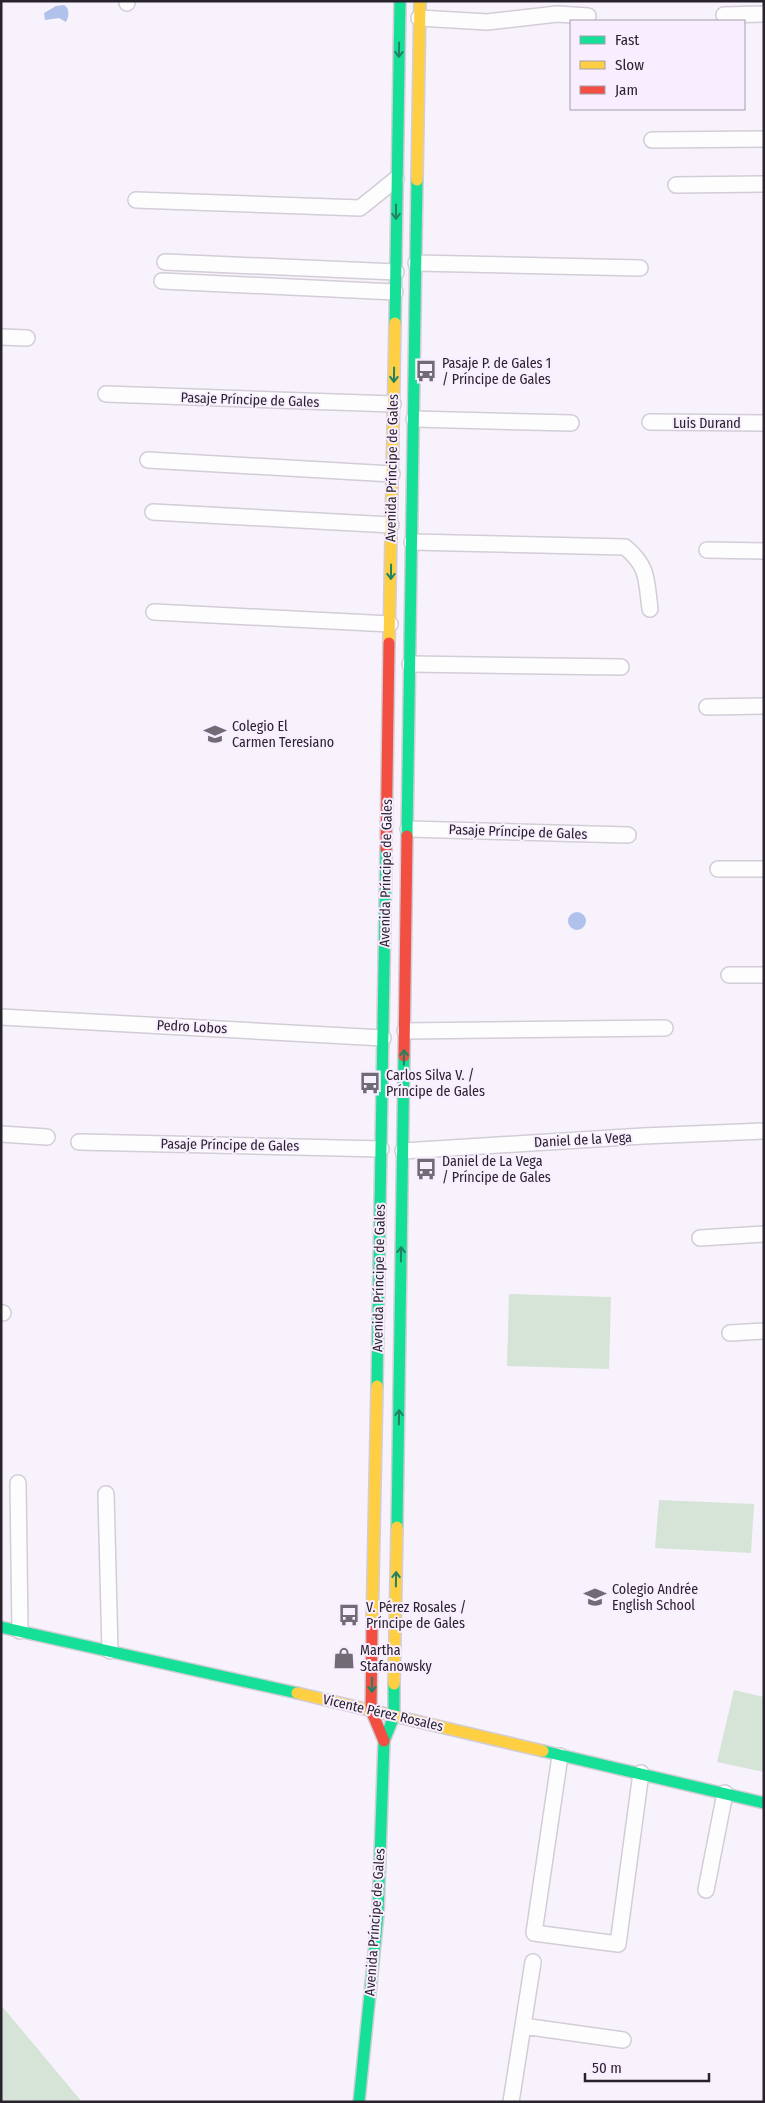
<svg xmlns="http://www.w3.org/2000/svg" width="765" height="2103" font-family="'Fira Sans Condensed',sans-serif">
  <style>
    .green { fill: #d5e4d6 }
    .water { fill: #b0c2eb }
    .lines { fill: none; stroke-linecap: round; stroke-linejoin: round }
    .street-casing { stroke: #d2cdd6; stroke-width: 18 }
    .fast-casing { stroke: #d2cdd6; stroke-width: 14 }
    .slow-casing { stroke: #d2cdd6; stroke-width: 14 }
    .jam-casing { stroke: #d2cdd6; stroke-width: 14 }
    .street { stroke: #fefdfe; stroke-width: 15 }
    .fast { stroke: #16e098; stroke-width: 11 }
    .slow { stroke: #ffcf43; stroke-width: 11 }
    .jam { stroke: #f24e42; stroke-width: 11 }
    .oneway { stroke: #208262 }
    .labels { text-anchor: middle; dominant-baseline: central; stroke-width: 4; stroke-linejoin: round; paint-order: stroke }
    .poi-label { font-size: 14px; fill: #29232d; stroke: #f8eeff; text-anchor: start }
    .street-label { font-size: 14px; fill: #29232d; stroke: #f8eeff }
  </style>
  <rect width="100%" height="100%" fill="#f7f2fb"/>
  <!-- green -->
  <path class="green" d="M509 1294 611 1297 609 1369 507 1366Z
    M659 1500 754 1504 751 1553 655 1548Z
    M734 1690 764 1697V1772L717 1762Z
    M1 2005 82 2102H1Z"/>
  <!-- water -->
  <path class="water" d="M64 5C70 8 69 17 66 22L59 18 45 20 44 13 56 6Z
    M568 921a9 9 0 1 1 18 0a9 9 0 1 1-18 0Z"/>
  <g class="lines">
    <!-- street casing -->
    <g class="street-casing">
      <path id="street" d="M127 3V1
        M724 15 764 14
        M419 18 487 22 557 14 588 16
        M652 140 764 139
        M676 185 764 184
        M136 200 360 208 396 179
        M165 262 396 272
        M416 263 640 268
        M162 281 395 292
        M1 337 27 338
        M106 394 393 404
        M414 419 571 423
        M650 422 764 423
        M148 460 392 474
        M153 512 391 525
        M412 542 625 547C649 567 646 580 650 609
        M707 550 764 551
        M154 612 390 624
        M410 664 621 667
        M707 707 764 706
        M408 829 628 835
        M718 869H764
        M729 975H764
        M1 1017 383 1038
        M405 1031 665 1028
        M1 1134 47 1137
        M79 1142 381 1149
        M403 1151 643 1136 764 1131
        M700 1238 764 1234
        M1 1313H3
        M730 1333 764 1331
        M18 1483 20 1631
        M106 1494 110 1651
        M560 1756 534 1933 618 1944 641 1773
        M706 1890 725 1793
        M523 2026 623 2040
        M511 2102 533 1962"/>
    </g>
    <!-- fast casing -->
    <g class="fast-casing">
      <path id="fast" d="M395 323 400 1
        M407 836 417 180
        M377 1386 386 849
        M397 1527 404 1056
        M1 1627 297 1693
        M543 1751 764 1803
        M359 2102 378 1914 384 1741 394 1716V1684"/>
    </g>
    <!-- slow casing -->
    <g class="slow-casing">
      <path id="slow" d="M417 180 420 1
        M389 643 395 323
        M372 1628 377 1386
        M394 1684 397 1527
        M297 1693 543 1751"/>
    </g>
    <!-- jam casing -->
    <g class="jam-casing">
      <path id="jam" d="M386 849 389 643
        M404 1056 407 836
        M372 1628 371 1710 384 1741"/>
    </g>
    <!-- street -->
    <use href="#street" class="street"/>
    <!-- fast -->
    <use href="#fast" class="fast"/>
    <!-- slow -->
    <use href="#slow" class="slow"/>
    <!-- jam -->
    <use href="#jam" class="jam"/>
  </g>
  <!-- one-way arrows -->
  <defs><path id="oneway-shaft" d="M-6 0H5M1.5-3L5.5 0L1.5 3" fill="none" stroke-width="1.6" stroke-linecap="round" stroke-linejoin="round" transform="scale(1.25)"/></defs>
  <g class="oneway">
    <use href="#oneway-shaft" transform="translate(399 50) rotate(91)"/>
    <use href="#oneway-shaft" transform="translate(396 212) rotate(90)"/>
    <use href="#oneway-shaft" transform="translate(394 375) rotate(91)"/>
    <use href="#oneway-shaft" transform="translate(391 572) rotate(91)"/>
    <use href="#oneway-shaft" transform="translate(404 1057) rotate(-89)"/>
    <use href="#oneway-shaft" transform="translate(401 1254) rotate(-89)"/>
    <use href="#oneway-shaft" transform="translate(399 1417) rotate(-89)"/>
    <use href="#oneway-shaft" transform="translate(396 1579) rotate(-89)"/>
    <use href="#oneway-shaft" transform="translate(372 1685) rotate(91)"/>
  </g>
  <!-- icons -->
  <defs>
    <g id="bus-bare" transform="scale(1.725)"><path d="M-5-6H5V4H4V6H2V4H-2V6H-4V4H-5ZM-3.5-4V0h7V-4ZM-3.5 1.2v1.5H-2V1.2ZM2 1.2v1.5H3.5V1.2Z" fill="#716b75" stroke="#f8eeff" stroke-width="2.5" paint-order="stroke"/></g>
    <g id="school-bare" transform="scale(1.725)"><path d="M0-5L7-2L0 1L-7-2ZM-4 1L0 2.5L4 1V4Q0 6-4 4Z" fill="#716b75" stroke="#f8eeff" stroke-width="2.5" paint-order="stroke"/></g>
    <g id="shop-bare" transform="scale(1.725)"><path d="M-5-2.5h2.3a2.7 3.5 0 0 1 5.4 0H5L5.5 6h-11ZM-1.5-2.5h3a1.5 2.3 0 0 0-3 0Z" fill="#716b75" stroke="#f8eeff" stroke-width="2.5" paint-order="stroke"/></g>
  </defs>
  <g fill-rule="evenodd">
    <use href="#bus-bare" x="426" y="371"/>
    <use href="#school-bare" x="215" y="734"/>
    <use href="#bus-bare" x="370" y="1083"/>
    <use href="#bus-bare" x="426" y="1169"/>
    <use href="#school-bare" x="595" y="1597"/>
    <use href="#bus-bare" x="349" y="1615"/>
    <use href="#shop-bare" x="344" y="1658"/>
  </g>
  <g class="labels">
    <!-- poi labels -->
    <g class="poi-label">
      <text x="442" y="363">Pasaje P. de Gales 1<tspan x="442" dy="16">/ Príncipe de Gales</tspan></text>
      <text x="232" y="726">Colegio El<tspan x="232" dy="16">Carmen Teresiano</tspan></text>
      <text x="386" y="1075">Carlos Silva V. /<tspan x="386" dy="16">Príncipe de Gales</tspan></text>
      <text x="442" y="1161">Daniel de La Vega<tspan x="442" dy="16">/ Príncipe de Gales</tspan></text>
      <text x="612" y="1589">Colegio Andrée<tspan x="612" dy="16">English School</tspan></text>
      <text x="366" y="1607">V. Pérez Rosales /<tspan x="366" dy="16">Príncipe de Gales</tspan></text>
      <text x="360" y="1650">Martha<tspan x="360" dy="16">Stafanowsky</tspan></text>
    </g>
    <!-- street labels -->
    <g class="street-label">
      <text transform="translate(250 400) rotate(2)">Pasaje Príncipe de Gales</text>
      <text x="707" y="423">Luis Durand</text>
      <text transform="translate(392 468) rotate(-89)">Avenida Príncipe de Gales</text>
      <text transform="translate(518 832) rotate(2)">Pasaje Príncipe de Gales</text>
      <text transform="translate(386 873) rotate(-89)">Avenida Príncipe de Gales</text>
      <text transform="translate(192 1027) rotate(3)">Pedro Lobos</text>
      <text transform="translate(583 1140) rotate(-3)">Daniel de la Vega</text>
      <text transform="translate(230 1145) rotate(1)">Pasaje Príncipe de Gales</text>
      <text transform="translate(379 1278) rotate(-89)">Avenida Príncipe de Gales</text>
      <text transform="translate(383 1713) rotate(13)">Vicente Pérez Rosales</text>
      <text transform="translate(375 1922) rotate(-86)">Avenida Príncipe de Gales</text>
    </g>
  </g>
  <!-- border -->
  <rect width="765" height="2103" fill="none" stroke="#29232d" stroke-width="5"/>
  <!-- legend -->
  <rect x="570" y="20" width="175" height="90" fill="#f8eeff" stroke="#a59dab"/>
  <rect x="580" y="36" width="25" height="8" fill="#16e098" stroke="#a59dab"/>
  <text x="615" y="45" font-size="15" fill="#29232d">Fast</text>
  <rect x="580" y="61" width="25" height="8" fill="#ffcf43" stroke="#a59dab"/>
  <text x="615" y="70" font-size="15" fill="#29232d">Slow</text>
  <rect x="580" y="86" width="25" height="8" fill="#f24e42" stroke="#a59dab"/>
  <text x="615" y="95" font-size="15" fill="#29232d">Jam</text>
  <!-- scale -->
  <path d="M585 2073v8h124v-8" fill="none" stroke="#29232d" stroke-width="2.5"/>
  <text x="592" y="2073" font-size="15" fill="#29232d" stroke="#f8eeff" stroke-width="4" paint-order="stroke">50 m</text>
</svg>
